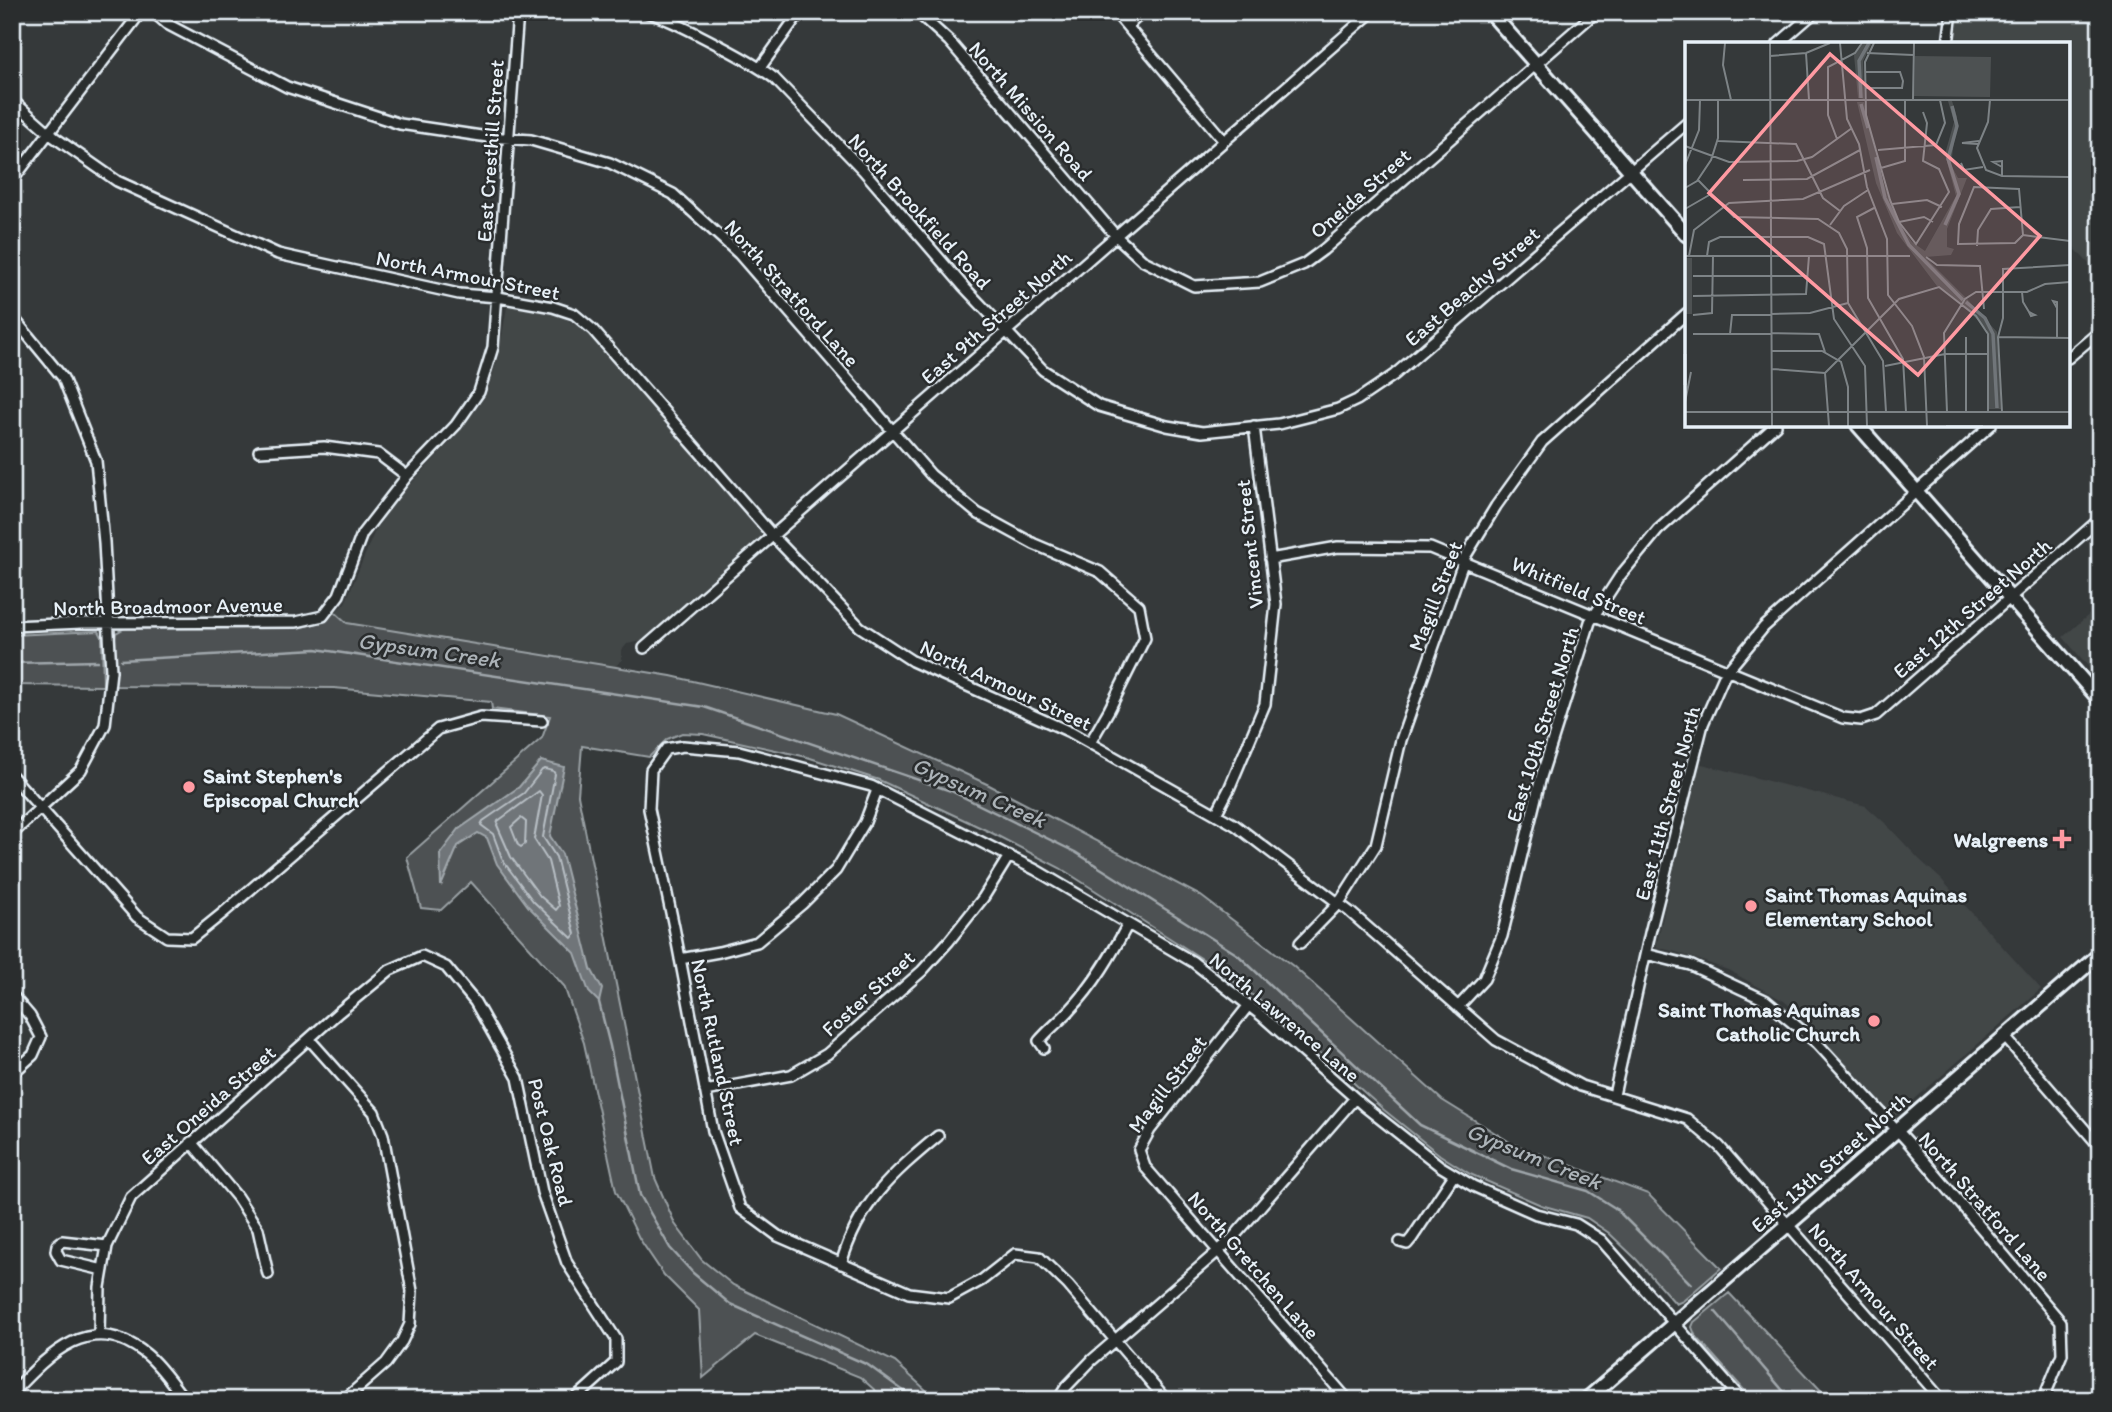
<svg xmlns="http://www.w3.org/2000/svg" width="2112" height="1412" font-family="Itim,sans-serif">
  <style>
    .built { fill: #424647 }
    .green { fill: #4d5152; stroke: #9aa1a5; stroke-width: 2 }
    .water { fill: #707579; stroke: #a0a7ac; stroke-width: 2 }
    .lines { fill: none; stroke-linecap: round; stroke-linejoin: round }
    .shore { stroke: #b8bfc5; stroke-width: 2 }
    .stream { stroke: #a0a7ac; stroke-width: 2.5 }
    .street-casing { stroke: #e8f1f8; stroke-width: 14 }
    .secondary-casing { stroke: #e8f1f8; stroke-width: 18 }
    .street { stroke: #2a2d2e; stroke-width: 9 }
    .secondary { stroke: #2a2d2e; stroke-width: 12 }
    .poi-dot { fill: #ff9aa2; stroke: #2a2d2e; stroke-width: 2.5 }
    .labels { text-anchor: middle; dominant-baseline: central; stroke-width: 5; stroke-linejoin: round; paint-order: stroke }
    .street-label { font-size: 21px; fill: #e8f1f8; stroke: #2a2d2e }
    .poi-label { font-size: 21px; font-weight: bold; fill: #e8f1f8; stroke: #2a2d2e; text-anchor: start }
    .water-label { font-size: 23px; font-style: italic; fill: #acb3b8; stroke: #2a2d2e }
    .inset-river { fill: none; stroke: #707579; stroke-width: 3.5 }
    .inset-road { fill: none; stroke: #7d8386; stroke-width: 2 }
    .view { fill: #ff9aa2; fill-opacity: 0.15; stroke: #ff9aa2; stroke-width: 3.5 }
    .inset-edge { fill: none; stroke: #e8f1f8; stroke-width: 3.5 }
  </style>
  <rect width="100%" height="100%" fill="#35393a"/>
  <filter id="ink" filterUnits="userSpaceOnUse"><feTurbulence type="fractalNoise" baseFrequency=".0143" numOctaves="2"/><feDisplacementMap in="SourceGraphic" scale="14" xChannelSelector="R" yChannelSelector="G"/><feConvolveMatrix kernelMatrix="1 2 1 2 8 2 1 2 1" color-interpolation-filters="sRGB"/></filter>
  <g filter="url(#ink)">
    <!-- built -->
    <path class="built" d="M1959 12H2100V276L2068 241V44H1954Z
      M511 304 544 309 562 316 590 335 760 528 762 534 760 540 642 641 627 644 622 650V660L615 667 347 623 335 612 345 603 374 533 392 504 453 439 485 397 498 358 507 307Z
      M2100 605V680L2063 637Z
      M1698 763 1866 806 1885 823 1920 860 1941 879 2041 989 1891 1120 1811 1025 1784 1001 1728 970 1676 952 1656 947Z"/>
    <!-- green -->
    <path class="green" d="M335 612 347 623 671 676 836 714 989 785 1201 896 1293 966 1442 1100 1513 1144 1648 1194 1721 1268 1683 1301 1676 1304 1636 1259 1609 1233 1587 1218 1541 1205 1470 1174 1440 1155 1384 1110 1270 1008 1207 962 1060 868 990 832 879 780 807 757 703 734 682 733 667 739 649 757 582 746 578 795 655 1178 675 1224 702 1260 733 1285 895 1362 937 1400H886L860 1377 755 1335 703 1378 699 1310 664 1275 639 1238 616 1191 584 1043 564 986 471 882 441 910 421 908 407 857 542 738 550 716 492 709 491 702 334 688 115 686 114 643 116 633 125 628H298L317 623Z
      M99 631 102 637 103 686 12 685V635Z
      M1729 1293 1830 1400H1753L1695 1335 1692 1327 1694 1322Z"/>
    <!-- water -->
    <path class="water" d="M541 761 564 767 550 836 562 854 591 969 602 989 599 1002 589 992 575 953 528 906 497 864 487 838 478 833 458 846 441 886 440 854 459 829 519 787Z"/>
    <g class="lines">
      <!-- shore -->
      <path class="shore" d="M545 769 553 771 555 774 543 837 556 857 575 934 572 938 533 901 503 861 493 834 481 825 483 821 524 793 542 770Z
        M539 791 542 795 534 839 548 861 559 906 556 910 540 896 511 857 497 825 498 821Z
        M521 818 526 822 525 844 521 847 518 845 511 827Z"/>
      <!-- stream -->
      <path class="stream" d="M121 660 316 649 704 707 951 791 1075 852 1238 955 1420 1125 1511 1169 1588 1191 1615 1208 1691 1284
        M12 663 98 661
        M599 1002 610 1046 640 1195 670 1248 693 1273 730 1304 868 1365 916 1400
        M1715 1311 1791 1400"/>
      <!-- street casing -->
      <g class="street-casing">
        <path id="street" d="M153 12 167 24 287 87 400 124 488 137 531 140 610 163 673 194 739 254 931 475 977 513 1034 544 1100 572 1139 606 1145 638 1109 710 1090 743
          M645 12C665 17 683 27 701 36 726 49 751 61 774 78L863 170 964 287 1043 370 1099 406 1167 426 1202 432 1279 424 1338 409 1357 400 1394 375 1687 123
          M917 12 949 41 1116 236 1142 260 1194 286 1260 282 1304 264 1323 250 1596 12
          M1115 12 1224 141
          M1127 26 1143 12
          M1778 44 1815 12
          M1948 44 1952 12
          M760 68 800 12
          M12 100 54 137 117 181 278 254 459 294 498 297 553 307 574 314 593 330 773 536 860 627 912 661 1070 732 1235 825 1350 912 1496 1040 1581 1086 1687 1119 1719 1146 1942 1400
          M12 181 141 12
          M12 316 63 378 96 461 104 542 111 671 105 725 81 770 12 834
          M2068 358 2100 331
          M259 451 324 447 378 454 407 476
          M1270 559 1338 547 1430 548 1843 718 1861 720 1876 715 2100 519
          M12 626 82 623 296 622 323 616 339 595 362 534 407 476 456 425 479 392 493 347 518 12
          M644 648 1372 12
          M12 776 137 917 167 937 192 938 223 913 438 729 481 717 542 721
          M1216 814 1229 789 1265 704 1276 604 1254 426
          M1300 943 1339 903 1376 845 1401 740 1465 557 1496 506 1542 442 1687 313
          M1646 954 1690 965 1765 1000 1817 1043 1909 1143 2061 1322 2062 1354 2043 1400
          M680 959 719 952 757 942 802 904 836 870 865 822 877 790
          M12 995 30 1016 41 1037 33 1055 12 1074
          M1249 1005 1150 1130 1139 1150 1145 1167 1348 1400
          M1458 1007 1484 979 1502 936 1541 777 1590 622 1620 576 1658 530 1776 425
          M2004 1036 2100 1147
          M309 1039 374 1112 383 1135 412 1291 410 1324 402 1341 386 1363 344 1400
          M1044 1048 1039 1041C1049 1029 1060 1021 1070 1010 1094 985 1112 954 1128 924
          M705 1091 791 1075 827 1054 922 971 949 941 983 898 1009 856
          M1614 1095 1650 933 1703 724 1725 674 1764 627 1991 425
          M191 1142 237 1197 258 1229 268 1274
          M1400 1242 1407 1244 1412 1238 1454 1175
          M841 1264C859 1203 891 1175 938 1136
          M103 1270 61 1260 56 1251 57 1245 62 1241 107 1246
          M99 1334 100 1287 107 1246 131 1197 339 1012 390 970 422 956 446 967 475 1002 518 1078 542 1192 567 1263 616 1339V1362L574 1400
          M12 1393C50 1353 91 1310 146 1354 161 1366 173 1385 185 1400
          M1058 1400 1066 1387 1092 1360 1231 1240 1355 1098
          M1166 1400 1068 1285 1039 1257 1015 1254 982 1280 949 1298 909 1293 778 1236 740 1208 713 1131 674 927 649 809 651 770 666 749 683 746 739 751 871 786 1036 870 1193 962 1262 1016 1364 1106 1440 1166 1473 1186 1536 1214 1576 1224 1601 1240 1742 1400
          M1723 1400 1734 1391"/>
      </g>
      <!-- secondary casing -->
      <g class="secondary-casing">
        <path id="secondary" d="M1490 12 1687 235
          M1858 425 2100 700
          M1586 1400 2100 954"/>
      </g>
      <!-- street -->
      <use href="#street" class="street"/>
      <!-- secondary -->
      <use href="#secondary" class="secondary"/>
    </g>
  </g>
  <!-- markers -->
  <g class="poi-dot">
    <circle cx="189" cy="787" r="7"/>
    <path d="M2058.5 828.5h7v7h7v7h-7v7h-7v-7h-7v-7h7z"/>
    <circle cx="1751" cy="906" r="7"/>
    <circle cx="1874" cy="1021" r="7"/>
  </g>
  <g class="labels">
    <!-- street labels -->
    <g class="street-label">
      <text transform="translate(1031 111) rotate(49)">North Mission Road</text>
      <text transform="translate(490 151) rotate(-86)">East Cresthill Street</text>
      <text transform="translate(1360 193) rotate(-41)">Oneida Street</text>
      <text transform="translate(920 211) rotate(48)">North Brookfield Road</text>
      <text transform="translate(468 275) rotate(11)">North Armour Street</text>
      <text transform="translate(1472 286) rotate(-41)">East Beachy Street</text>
      <text transform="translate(792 293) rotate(48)">North Stratford Lane</text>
      <text transform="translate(996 317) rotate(-41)">East 9th Street North</text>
      <text transform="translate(1249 544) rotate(-96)">Vincent Street</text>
      <text transform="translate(1579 590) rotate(23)">Whitfield Street</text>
      <text transform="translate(1435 596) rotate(-69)">Magill Street</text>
      <text transform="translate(168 606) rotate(-1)">North Broadmoor Avenue</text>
      <text transform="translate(1972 608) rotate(-41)">East 12th Street North</text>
      <text transform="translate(1006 685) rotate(25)">North Armour Street</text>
      <text transform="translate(1542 724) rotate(-73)">East 10th Street North</text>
      <text transform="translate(1667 803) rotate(-75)">East 11th Street North</text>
      <text transform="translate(868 993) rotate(-42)">Foster Street</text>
      <text transform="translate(1285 1017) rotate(40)">North Lawrence Lane</text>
      <text transform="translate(718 1052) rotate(78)">North Rutland Street</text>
      <text transform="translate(1167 1084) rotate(-53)">Magill Street</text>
      <text transform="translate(208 1105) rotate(-41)">East Oneida Street</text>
      <text transform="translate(551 1142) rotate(76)">Post Oak Road</text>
      <text transform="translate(1830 1162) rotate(-41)">East 13th Street North</text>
      <text transform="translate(1985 1206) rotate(49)">North Stratford Lane</text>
      <text transform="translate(1254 1265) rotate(49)">North Gretchen Lane</text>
      <text transform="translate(1874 1296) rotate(49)">North Armour Street</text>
    </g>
    <!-- poi labels -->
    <g class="poi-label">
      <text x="203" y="775">Saint Stephen's<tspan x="203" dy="24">Episcopal Church</tspan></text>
      <text x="2048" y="839" text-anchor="end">Walgreens</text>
      <text x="1765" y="894">Saint Thomas Aquinas<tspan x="1765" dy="24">Elementary School</tspan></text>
      <text x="1860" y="1009" text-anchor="end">Saint Thomas Aquinas<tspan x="1860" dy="24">Catholic Church</tspan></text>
    </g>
    <!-- water labels -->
    <g class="water-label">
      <text transform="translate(429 650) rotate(8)">Gypsum Creek</text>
      <text transform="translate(979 792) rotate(24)">Gypsum Creek</text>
      <text transform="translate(1534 1156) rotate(22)">Gypsum Creek</text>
    </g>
  </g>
  <!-- overview -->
  <g transform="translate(1685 42)">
    <rect width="385" height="385" fill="#35393a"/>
    <path d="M178 1H187L178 19 179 57 173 56 169 13ZM230 14 306 15 305 55 229 54ZM263 59H267L272 75 266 123 273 136H282L262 187V205L269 207 266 213 240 215 281 256 276 261 252 244 212 191 191 141 172 60H179L196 134 213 180 227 200 240 209 271 154 260 112 269 80ZM0 216H7V272H0ZM282 257 312 290 316 367H304L302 288 277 262Z" fill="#4d5152"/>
    <path class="inset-river" d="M176 56 174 19 184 1M176 62 183 86M191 115 200 156 224 203 278 258M260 183 274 152 263 117 272 84 267 64M281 260 300 276 308 292 312 366M0 312V343"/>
    <path class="inset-road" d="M40 1 38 23 46 58M85 1 87 384M155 1 162 77 174 102 182 145 202 197 203 253 227 284 239 315 242 384M189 1 180 20 181 73 205 158 214 180 231 202 264 150 254 127 238 119 242 81 238 70M384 1 385 198M121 11 124 58M182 11 228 13M85 14 121 11 145 1M180 30H215L218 39 217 46H181M0 58H385M228 58 229 1M305 58 303 80 292 106 301 128 317 134 385 135M152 97 143 73V25L170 11 177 1M33 99 111 102 138 156 155 169M293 102 277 101 294 99M0 104 44 120 112 119 127 115 167 86M193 108 251 103 260 81 255 58M276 121 279 128 298 125M0 123 14 88 15 58M317 125 308 120 317 119V134M196 126 220 119V58M13 138 49 175 133 177 154 191 162 207 163 261 198 319 201 370M58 138 122 137 175 108M289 145 334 147 338 193 330 201 273 202 274 182ZM0 146 12 139 26 118 33 96V58M207 162 242 158 257 165M189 166 172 175 182 206 183 256 218 317 221 370M0 167 26 152M214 180 239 175 248 180M145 183 159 164 183 148M338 193 385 199M292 204 293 188 306 167 335 165M0 214H225M4 214 9 188 44 161 118 157 185 128M22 214 24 200 35 195H123L139 202 149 277 180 324 182 384M241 215 252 223 295 224 299 267M8 234H123M337 250 338 260 344 270 346 274 350 273 344 270M8 254 121 252 124 214M372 266 368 259 372 260V295M86 272 125 271 163 261M8 273 27 271 28 214M86 291 134 292 140 310M8 292H86M45 292 47 273H86M281 295V370M313 295 385 296M86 309H137L156 320 163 345V384M200 324 260 312H303M87 327 140 331M140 331 214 257 254 245 291 274 303 292V370M140 331 144 384M0 360 6 330M0 370H385M262 370 259 291 280 257 291 250H342L360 242 385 240M317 370 313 295 318 276V227L385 223M261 384H298M385 384V349"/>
    <path class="view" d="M145 12 355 194 233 333 24 151Z"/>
    <rect width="385" height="385" class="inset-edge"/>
  </g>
  <!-- margin -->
  <rect width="2112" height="1412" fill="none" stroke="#2a2d2e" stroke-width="42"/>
  <rect x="21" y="21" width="2070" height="1370" fill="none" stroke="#e8f1f8" stroke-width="2.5" filter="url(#ink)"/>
</svg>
